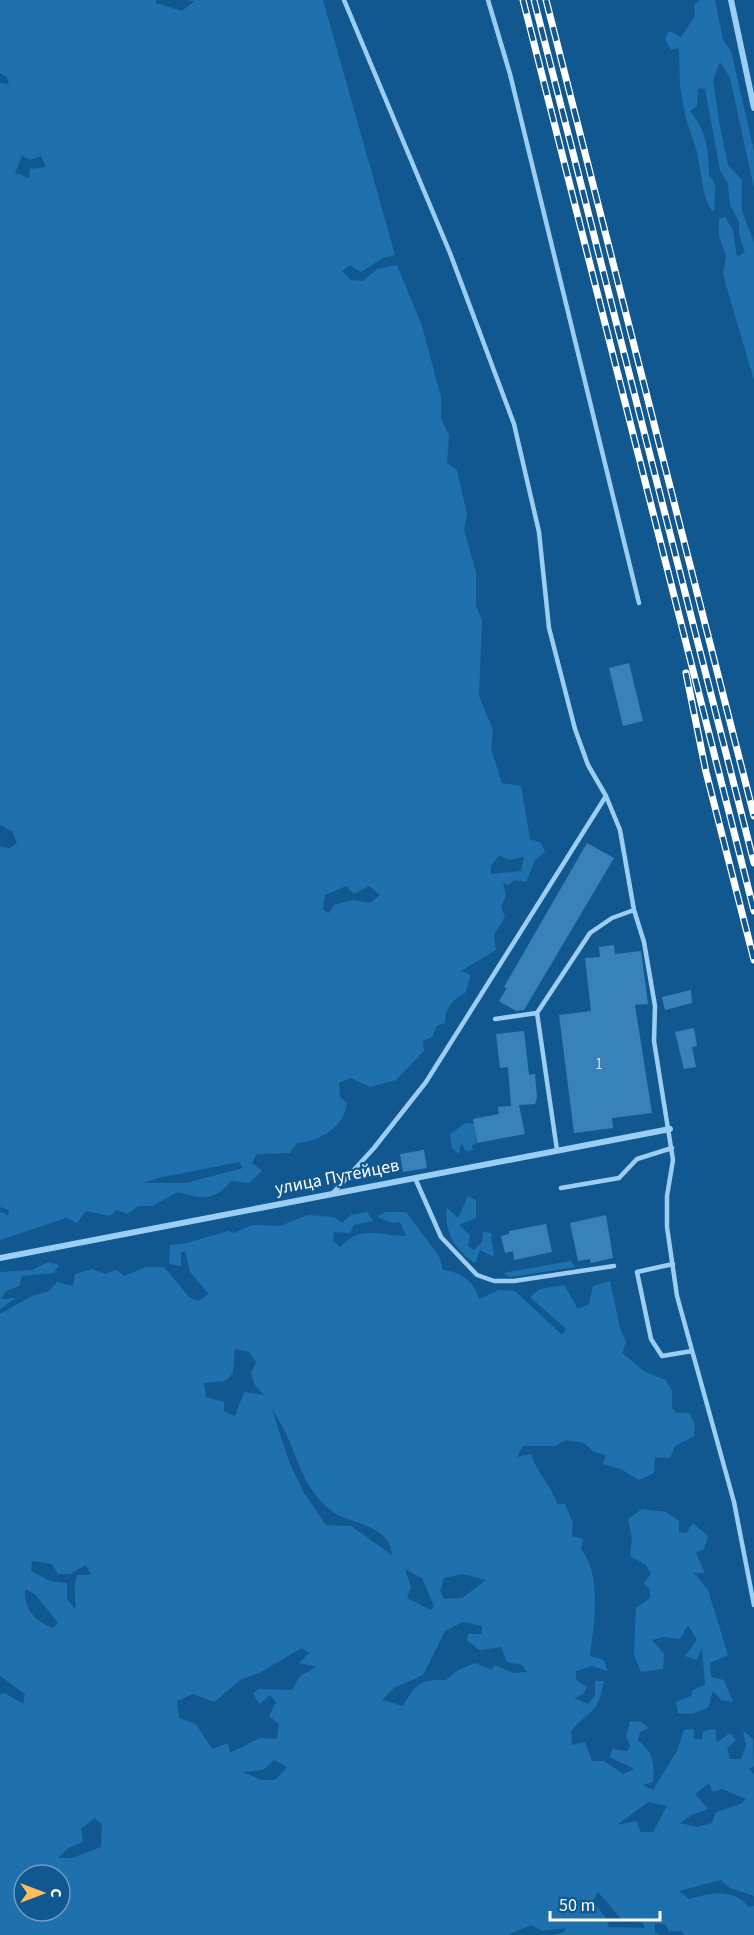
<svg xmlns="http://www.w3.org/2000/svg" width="754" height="1935" font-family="'Source Sans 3',sans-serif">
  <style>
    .green { fill: #1f71ae; fill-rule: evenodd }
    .building { fill: #3982b9 }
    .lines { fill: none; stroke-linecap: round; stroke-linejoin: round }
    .lane { stroke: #9ccef3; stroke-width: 4.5 }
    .street { stroke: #9ccef3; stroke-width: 6 }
    .rail-casing { stroke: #fff; stroke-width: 7 }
    .rail { stroke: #115891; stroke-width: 4.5; stroke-dasharray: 14; stroke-linecap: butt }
    .labels { text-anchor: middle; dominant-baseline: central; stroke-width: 4.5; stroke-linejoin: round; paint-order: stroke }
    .number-label { font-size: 15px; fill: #cee0ee }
    .street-label { font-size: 18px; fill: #fff; stroke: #115891 }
  </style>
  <rect width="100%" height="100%" fill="#115891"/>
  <!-- green -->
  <path class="green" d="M0 0H156V3L182 11 195 1 185 0H323L395 255 383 258 361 272 350 265 342 271 351 280 363 281 377 269 397 265 422 326 441 397V419L449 435 447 463 457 470 467 514 464 530 476 572V606L482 620 479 696 493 730 491 749 502 783 521 786 530 839 541 843 545 852 535 860 526 882 515 880 508 885 503 883 506 896 501 906 505 917 494 935 496 950 461 971 471 975 465 993C452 1000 445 1008 445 1023L437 1026 432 1037 423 1041 424 1051 396 1080 370 1087 351 1078 339 1083 340 1097 347 1103C344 1127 321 1141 297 1143L290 1153 257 1154 252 1163 262 1171 249 1183 231 1181C214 1202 200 1199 178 1192L152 1206H138L128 1214 116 1210 110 1216 86 1211 77 1223 66 1218 0 1240V1212L8 1215 9 1210 0 1207V847L10 848 17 843 12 831 0 825V83L9 84 7 77 0 73ZM22 155 30 160 41 156 46 167 30 169 29 178 15 173ZM499 855 509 860 524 857 521 871 491 874V866ZM346 886 354 894 369 886 380 895 370 903 352 900 334 905 329 913 323 910 325 895ZM239 1162 243 1168 186 1183H143L158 1178Z
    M700 0H715L723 40 731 51 754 151V188L730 78 720 62 713 80 720 127 728 165 742 180V211L754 242V380L723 275 726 256 719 236V219L725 217 733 230 737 257 745 252 739 235V222L730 205 728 184 720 170 705 89 698 88 697 106 690 111C706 130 709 151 709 176 721 187 712 194 715 209L712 212 705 197 697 152 686 119 680 87 679 48 671 50 665 39 669 31 681 37 695 16 694 5Z
    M466 1123 474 1124 476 1144 472 1145 473 1150 466 1151 461 1143 459 1154 452 1148 450 1134Z
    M468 1196 476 1200V1218L459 1225 470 1235 468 1246 474 1250 482 1242 483 1232 491 1233 494 1257 480 1250 475 1263C456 1251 443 1231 447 1208L458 1218Z
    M367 1212 373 1221 354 1225 350 1233 334 1232 333 1241 340 1247C362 1224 378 1236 406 1236L400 1222 393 1223 377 1217 385 1212H406L439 1256 443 1270C461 1272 474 1281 479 1299L499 1290 515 1291 562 1335 566 1329 530 1297 540 1289 564 1285 578 1309 589 1304 593 1286 610 1281 620 1328 626 1342 622 1353 645 1372 666 1380 672 1391V1408L676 1413H689L695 1424 694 1436 675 1446 670 1458 655 1457 654 1473 639 1480 621 1469 603 1464 606 1455 594 1452 584 1443 566 1440 555 1446H523L517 1457 531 1454C537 1474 551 1484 557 1504H565L573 1523 572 1536 583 1539 581 1549C602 1574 594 1623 590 1656L604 1660 607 1671 592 1666 576 1671V1680L587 1687 583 1694 574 1698 588 1704 595 1695V1681H604C597 1716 591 1708 571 1731L572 1745 585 1742 592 1761H604L623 1774 634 1769 610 1757 612 1749 627 1751 630 1746 626 1737 630 1721 641 1722 649 1728 640 1732 638 1740C653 1752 655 1764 653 1782L643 1785 653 1790 677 1751 684 1730 694 1729V1739H702L703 1731 715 1729 717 1742 730 1733 736 1740 727 1748 730 1759H741L746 1746 743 1731 753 1739 754 1766 749 1769 754 1774V1896L730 1888 721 1880 679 1891 689 1899C711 1893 732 1887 749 1907L754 1906V1935H684L682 1931H669L665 1924 655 1923V1933L660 1935H554L564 1932 566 1928 542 1931 531 1925 508 1935H0V1694L5 1693 23 1704 25 1694 0 1676V1314L32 1296 49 1291 57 1282 73 1286 75 1274 92 1269 105 1274 116 1270 124 1276 146 1267H164L189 1297 198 1301 209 1294 190 1272 185 1251 181 1252V1266L169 1264 170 1245 187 1243 228 1231 234 1233 252 1225 280 1226 308 1215 334 1217 342 1223 351 1215ZM235 1349 249 1352 256 1362 251 1373 255 1385 264 1395 244 1392 235 1416 224 1411V1402L206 1397 204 1383 225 1381 233 1373ZM272 1410C297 1443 296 1481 329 1509 349 1526 389 1522 392 1555L351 1526 326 1525 304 1493 290 1464ZM32 1561 52 1564 58 1574H70L86 1565 91 1575H77C72 1588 77 1596 75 1609L67 1599V1583L50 1581 31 1571ZM405 1569 422 1578 434 1606 431 1610 407 1598 411 1587ZM463 1574 486 1580 462 1598 444 1599 440 1591 444 1578ZM25 1589 35 1594 58 1623 53 1628C35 1622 23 1608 25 1589ZM463 1622 482 1626V1634H468L467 1640 479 1650 501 1647 507 1662 522 1665 527 1672 512 1673 495 1665 491 1670 475 1663 458 1670 446 1680C420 1679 415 1684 403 1706L382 1700 394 1688 423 1675 445 1631ZM302 1648 309 1653 299 1663 316 1667 300 1676 292 1690 258 1689 253 1694 260 1704 270 1695 276 1702 269 1716 279 1724 277 1739 260 1738 230 1753 228 1743 212 1749 196 1724 179 1718 177 1701 193 1694 214 1702 240 1680 259 1673ZM274 1760 287 1767 275 1780H261L243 1772 263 1770ZM709 1783 713 1792 722 1789 746 1799 741 1804 716 1812 712 1823 697 1827 680 1823 692 1815 708 1809 695 1794ZM648 1802 667 1806 653 1832H641L636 1821 617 1825ZM94 1818 102 1824 101 1847 72 1858H58L68 1848 83 1842 81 1829ZM24 1875H60V1911H24ZM598 1892 622 1920 641 1919 645 1928 607 1927 609 1922 593 1901Z
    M571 1261 575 1267 510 1277 503 1273Z
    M48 1262 59 1265 54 1273 22 1276 19 1286 6 1291 1 1299 16 1298 0 1309V1272L32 1270Z
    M642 1509 666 1512 679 1521V1532L686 1533 693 1523 708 1536 704 1549 696 1553 705 1573H694L708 1590 728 1655 710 1663 711 1677 724 1680 733 1702 721 1700 713 1691 708 1708 691 1714 678 1713 676 1702 691 1696 693 1690 705 1685 702 1648 697 1660 685 1656 697 1640 688 1625 680 1639 664 1637 652 1640 664 1654 663 1669 641 1672 634 1655 636 1608 650 1598V1590L644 1583 651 1574 646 1565 630 1556 632 1538 628 1519Z"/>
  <!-- building -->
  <path class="building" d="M629 663 643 721 623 726 609 668Z
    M587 843 614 858 524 1010 516 1011 499 1001 507 988 504 987Z
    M614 945 615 954 641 951 648 1004 635 1005 652 1113 612 1118 613 1128 574 1133 559 1015 591 1011 585 958 600 957 599 947Z
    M691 990 692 1003 665 1010 662 997Z
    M694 1028 697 1046 692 1047 696 1067 684 1069 675 1032Z
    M524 1031 529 1075 535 1074 537 1097 535 1104 519 1105 525 1134 477 1143 473 1119 499 1114 498 1107 511 1106 508 1067 500 1068 496 1034Z
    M424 1150 427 1168 403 1172 400 1154Z
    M606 1215 613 1258 591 1263 590 1259 578 1261 570 1223Z
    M546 1224 552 1252 514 1260 513 1251 505 1253 501 1236 509 1234V1231Z"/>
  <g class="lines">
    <!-- lane -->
    <path class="lane" d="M344 0 450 253 514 424 539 532 549 628 575 729 588 765 606 796 620 830 634 910 644 942 655 1006 654 1041 673 1160 667 1196V1227L677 1296 734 1502 754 1605
      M488 0 510 74 639 603
      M495 1019 537 1013
      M557 1150 537 1013 590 933 612 918 634 910
      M415 1178 441 1237 477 1275 494 1281H514L614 1266
      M561 1188 619 1178 637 1159 672 1148
      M332 1194 374 1148 426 1082 606 796
      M673 1264 637 1272 651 1339 662 1356 692 1351"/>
    <!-- street -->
    <path class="street" d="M731 0 754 108
      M0 1258 670 1129"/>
    <!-- rail casing -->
    <g class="rail-casing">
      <path id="rail" d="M523 0 754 911
        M534 0 754 863
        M546 0 754 816
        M686 673 706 772 754 960"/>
    </g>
    <!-- rail -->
    <use href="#rail" class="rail"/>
  </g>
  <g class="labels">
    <!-- number labels -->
    <g class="number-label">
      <text x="599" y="1064">1</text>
    </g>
    <!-- street labels -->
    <g class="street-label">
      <text transform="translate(337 1177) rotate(-11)">улица Путейцев</text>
    </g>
  </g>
  <!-- north arrow -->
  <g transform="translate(42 1893) rotate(90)"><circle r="28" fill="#115891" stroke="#709bbd" stroke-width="1.5"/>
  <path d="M0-4.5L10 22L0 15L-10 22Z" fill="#ffbd5d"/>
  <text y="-9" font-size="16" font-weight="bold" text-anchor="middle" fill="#ffffff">С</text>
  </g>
  <!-- scale -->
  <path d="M550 1911v9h110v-9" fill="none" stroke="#ffffff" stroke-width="3"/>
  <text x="559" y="1911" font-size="18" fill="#ffffff" stroke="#115891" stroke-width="4.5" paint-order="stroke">50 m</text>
</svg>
